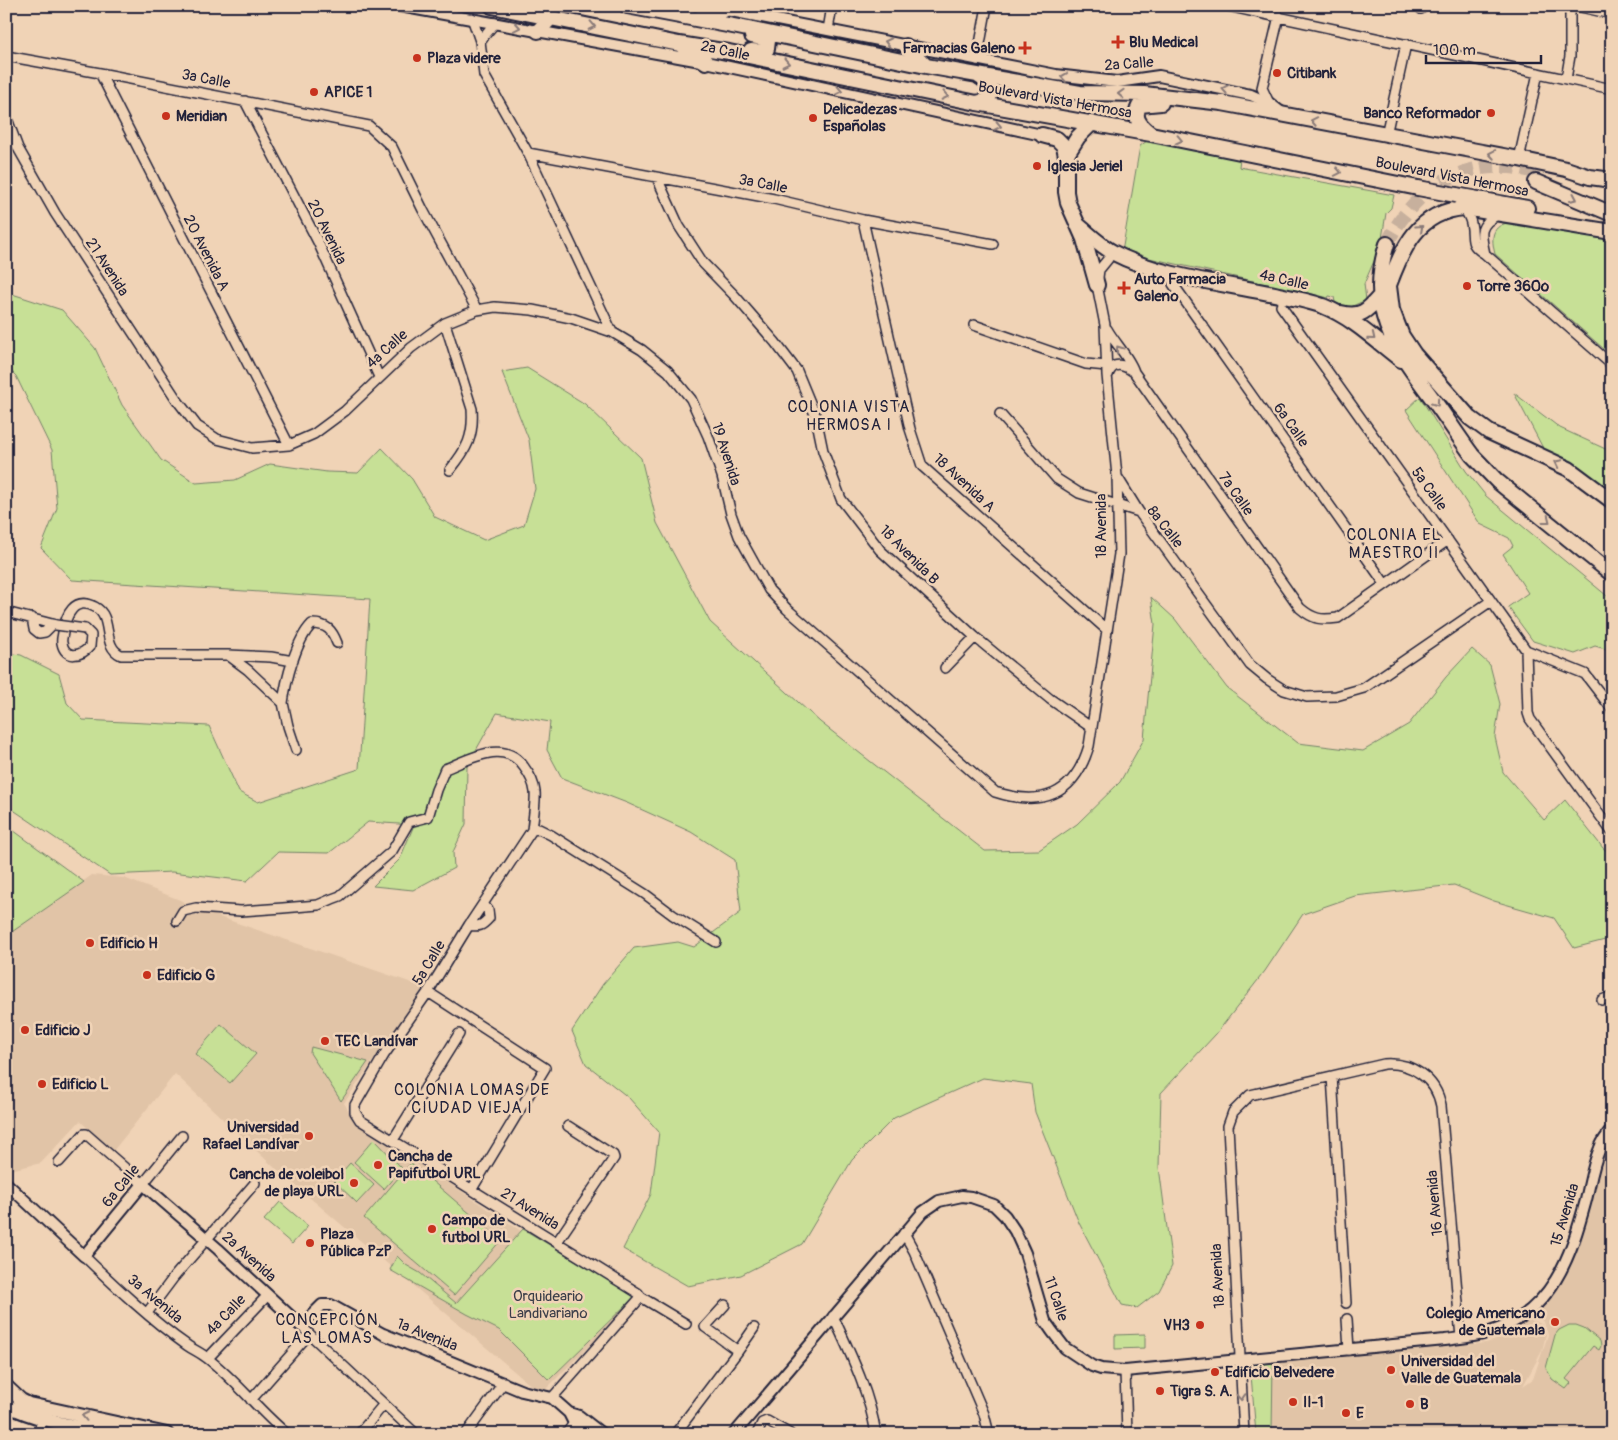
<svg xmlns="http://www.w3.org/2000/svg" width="1618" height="1440" font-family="Pangolin,sans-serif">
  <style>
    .built { fill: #e1c4a7 }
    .green { fill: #c7e096; stroke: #748168 }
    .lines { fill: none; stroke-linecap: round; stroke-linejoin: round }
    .primary-tunnel { stroke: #c7b09d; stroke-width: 14; stroke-dasharray: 14 7; stroke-linecap: butt }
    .minor-casing { stroke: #22223b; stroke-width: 12 }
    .tertiary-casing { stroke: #22223b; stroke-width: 14 }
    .secondary-casing { stroke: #22223b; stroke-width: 16 }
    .primary-casing { stroke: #22223b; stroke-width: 18 }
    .minor { stroke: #f0d3b6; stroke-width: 9 }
    .tertiary { stroke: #f0d3b6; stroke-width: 10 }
    .secondary { stroke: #f0d3b6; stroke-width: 12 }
    .primary { stroke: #f0d3b6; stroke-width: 14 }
    .minor-bridge-casing { stroke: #22223b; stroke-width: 12; stroke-linecap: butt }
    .primary-bridge-casing { stroke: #22223b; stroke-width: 18; stroke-linecap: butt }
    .minor-bridge { stroke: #f0d3b6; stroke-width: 9 }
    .primary-bridge { stroke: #f0d3b6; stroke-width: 14 }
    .oneway { stroke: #897a78 }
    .poi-dot { fill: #c8321e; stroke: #f0d3b6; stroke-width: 2 }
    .labels { text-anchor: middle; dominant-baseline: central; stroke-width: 5; stroke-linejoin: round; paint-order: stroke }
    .poi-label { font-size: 15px; font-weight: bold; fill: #22223b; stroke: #f0d3b6; text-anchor: start }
    .street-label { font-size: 15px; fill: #22223b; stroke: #f0d3b6 }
    .park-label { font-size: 15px; fill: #3b3e49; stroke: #f0d3b6 }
    .neighbourhood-label { font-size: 16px; letter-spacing: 1px; fill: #22223b; stroke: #f0d3b6 }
  </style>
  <rect width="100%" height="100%" fill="#f0d3b6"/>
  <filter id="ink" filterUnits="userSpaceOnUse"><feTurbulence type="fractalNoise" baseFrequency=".02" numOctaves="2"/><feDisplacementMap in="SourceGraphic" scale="10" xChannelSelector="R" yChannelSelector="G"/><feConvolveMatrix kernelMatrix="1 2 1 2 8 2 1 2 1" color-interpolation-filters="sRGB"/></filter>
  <g filter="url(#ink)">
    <!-- built -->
    <path class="built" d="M92 875 124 878 180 900 199 910 424 987 344 1103 354 1120 560 1257 634 1301 541 1394 276 1169 175 1074 113 1151 80 1121 41 1163 6 1171V935Z
      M1612 1140V1434H1256L1254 1403 1273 1361 1486 1343 1501 1338 1512 1331 1524 1320 1529 1318 1543 1325 1546 1334 1542 1351 1523 1386 1533 1379 1548 1335 1544 1322 1531 1314 1559 1286 1569 1268 1579 1246 1605 1153Z"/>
    <!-- green -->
    <path class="green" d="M1147 141 1240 158 1239 167 1394 195 1391 208 1386 213 1381 245 1364 284 1366 300 1348 308 1335 302 1334 297 1329 296 1328 298 1325 297 1122 252 1140 146Z
      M1519 221 1612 238V356L1495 254C1489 231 1495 223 1519 221Z
      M6 292 62 310 95 348 122 405 161 460 196 483 235 480 270 464 327 472 358 473 382 448 412 479 435 517 484 540 524 525 535 489 529 440 502 372 527 368 585 404 641 458 657 523 710 622 820 722 985 851 1039 850 1077 824 1120 782 1144 739 1155 624 1151 597 1175 619 1227 688 1298 743 1363 751 1409 724 1446 677 1472 649 1490 665 1500 704 1495 737 1503 772 1544 820 1565 800 1603 848 1612 855V943L1605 940 1574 948 1554 918 1494 901 1454 885 1355 896 1303 914 1265 971 1216 1034 1161 1093 1159 1167 1172 1266 1159 1291 1137 1308 1122 1305 1079 1223 1035 1112 1031 1084 983 1078 894 1118 852 1160 802 1244 741 1275 688 1286 623 1249 651 1194 659 1132 629 1098 586 1064 572 1031 603 984 634 948 678 942 694 947 741 912 735 860 691 832 627 803 562 778 547 750 550 722 497 713 467 766 466 824 453 852 454 868 413 890 373 886 400 859 414 825 368 822 329 853 278 852 247 881 172 872 110 875 6 805V653L21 655 59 674 67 703 83 720 209 726 239 792 258 802 359 769 370 599 72 580 41 548 57 508 52 450 16 376 6 366Z
      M1514 393 1560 428 1612 452V491L1601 483 1544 450Z
      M1420 397 1466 471 1486 496 1612 600V651L1595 646 1575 654 1533 641 1508 607 1528 593 1503 554 1513 546 1509 538 1480 524 1406 410Z
      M6 825 84 882 6 936Z
      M221 1024 256 1054 230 1083 195 1054Z
      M311 1047 368 1062 341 1101 310 1053Z
      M374 1139 402 1168 384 1189 354 1162Z
      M350 1163 374 1185 357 1203 334 1181Z
      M411 1163 501 1240 454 1295 364 1218Z
      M280 1202 308 1226 292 1244 264 1220Z
      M523 1229 635 1296 549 1380 499 1330 467 1314 390 1270 397 1256 406 1265 420 1273 456 1303Z
      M1569 1325H1576L1584 1328 1600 1341 1601 1346 1599 1350 1593 1346 1566 1379 1571 1383 1566 1389 1552 1379 1546 1368 1555 1335 1559 1330Z
      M1145 1334V1348L1115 1349V1335Z
      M1273 1361 1272 1434H1256L1250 1363Z"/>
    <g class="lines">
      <!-- primary-tunnel -->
      <path class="primary-tunnel" d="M1387 244C1410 195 1453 163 1510 167 1519 168 1528 170 1536 172"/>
      <!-- minor casing -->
      <g class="minor-casing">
        <path id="minor" d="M1227 6 1612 89
          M1576 6 1612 14
          M1421 9 1422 6
          M472 18 480 41 484 75 528 153 612 332
          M828 30 832 6
          M480 41 495 23
          M6 56 100 73 369 126 392 147 423 210 477 310
          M977 60 987 6
          M100 73 289 445
          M1566 79 1570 56V6
          M245 101 318 242 379 377
          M1269 103 1262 88 1279 16
          M6 116 18 148 55 213 177 400 197 426 217 439 252 448 289 445 314 434 345 411 411 348 445 323 477 310 495 307 532 310 571 318 612 332 642 350 668 371 691 399 708 436 722 476 731 514 739 536 769 590 787 609 995 792C1042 807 1074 796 1089 746L1119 554 1117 476 1107 375 1105 325 1097 285 1099 270 1108 259
          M1386 135 1406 44
          M528 153 774 199 863 220 993 244
          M1519 159 1538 73
          M657 178 679 226 703 263 735 296 775 342 797 371 816 417 823 451 841 499 880 550 975 637 1050 699 1092 728
          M1464 208C1467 213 1470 218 1471 223 1475 239 1467 243 1485 254L1612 365
          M863 220 910 429 922 466 1107 630
          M1485 254C1480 233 1478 225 1499 214
          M1173 284 1385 584
          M1281 306 1526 650 1585 674 1612 709
          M445 323 472 409C474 437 467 449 450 470
          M974 325 1086 364 1107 366
          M1107 329C1114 342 1130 358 1134 372L1300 608C1314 620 1321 620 1338 618L1448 540
          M1108 375C1113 360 1124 365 1134 372
          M1000 414 1057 479 1079 493 1139 512 1250 665 1267 679 1284 690 1307 697 1336 696 1364 688 1491 601
          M1118 478 1139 512
          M6 612 56 625
          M32 618 34 629 39 633 45 632 53 624
          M85 629 91 635 90 646C82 656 65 660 62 643 61 639 63 635 63 632 66 615 74 596 95 607 114 617 101 646 121 655H228L248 670 283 703 288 726 296 750
          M1526 650 1528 713 1530 719 1612 832
          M228 655 271 657 293 661
          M945 668 975 637
          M283 703C286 680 296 640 312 624 327 624 332 630 337 643
          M532 830 469 925 428 992 384 1055 355 1105V1112L360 1120 638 1293 641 1297 686 1324
          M532 830 539 829 551 835 645 894 673 915 716 942
          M177 921 183 911 196 908 241 911 283 908 318 905 332 899 340 896 392 851 409 822 428 817 436 790 445 769C470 759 505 738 524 767 530 775 534 782 535 792 536 800 533 820 532 830
          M469 925C479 927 482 926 489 918L488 910 483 904
          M428 992 545 1068 472 1189
          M1602 1000 1612 996
          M1332 1076 1346 1303
          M393 1140 459 1034
          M59 1162 84 1134H86L143 1184 182 1136
          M904 1233 914 1251 984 1414 989 1434
          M557 1242 614 1158 613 1155 568 1126
          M84 1256C117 1288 151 1320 188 1346 194 1350 201 1353 207 1358 236 1380 259 1411 287 1434
          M725 1305 705 1327 738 1351
          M147 1313 174 1277 255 1183
          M833 1316C851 1355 869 1391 876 1434
          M1347 1319 1349 1350
          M301 1326 416 1434
          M208 1358 268 1295
          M1125 1371 1127 1434
          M552 1398 641 1297
          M251 1400 309 1334
          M39 1434 42 1418
          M359 1434 384 1404
          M466 1434 504 1382
          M566 1434 578 1418
          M675 1434 738 1351 754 1328
          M757 1434 762 1423 767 1421 790 1434
          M1244 1434 1228 1126 1233 1112 1250 1095 1384 1064C1411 1062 1436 1078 1441 1106L1461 1338"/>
      </g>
      <!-- tertiary casing -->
      <g class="tertiary-casing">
        <path id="tertiary" d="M400 6 706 62 1042 135
          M705 6 1056 75 1117 82 1159 76 1251 95 1269 103 1282 113
          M6 1183 84 1256 143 1184 218 1249 301 1326 322 1305H331L383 1334 522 1391 552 1398 569 1413 574 1423 588 1434
          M569 1413 579 1416 602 1434
          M734 1434 923 1212 939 1201 962 1196 971 1197 994 1205 1005 1216 1015 1231 1025 1253 1045 1321 1052 1331 1065 1348 1092 1366 1101 1369 1125 1371 1445 1340C1460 1338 1476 1337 1490 1332 1552 1313 1571 1256 1586 1200 1590 1183 1593 1164 1600 1148 1602 1141 1608 1135 1612 1129"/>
      </g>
      <!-- secondary casing -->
      <g class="secondary-casing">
        <path id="secondary" d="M6 1386 21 1400 29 1404 167 1434
          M6 1405C40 1422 79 1427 116 1434"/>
      </g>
      <!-- primary casing -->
      <g class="primary-casing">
        <path id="primary" d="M492 6 679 44 729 52 977 103 1151 134 1418 188
          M627 6 738 27 926 66 1080 93 1144 94 1222 103 1519 159 1566 169 1590 177 1612 180
          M699 18 724 10
          M538 31 551 18
          M682 46 706 62
          M906 46 926 66
          M751 51 762 52 767 49 768 41 763 38 752 36
          M977 75 989 83 992 92 987 100 977 103
          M1151 134C1140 126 1132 117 1140 105L1161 103
          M1042 135 1057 139 1064 146 1066 156V192L1068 203 1084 239 1097 285
          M1066 156 1078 137 1092 123
          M1536 182 1612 214
          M1456 195 1527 208
          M1078 225C1090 235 1101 246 1114 253 1160 277 1228 284 1279 295 1294 298 1309 301 1323 306 1353 318 1376 341 1401 360
          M1387 244C1366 311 1394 347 1432 398 1446 417 1458 436 1472 455L1497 481 1612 574
          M1388 278 1392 310 1402 336 1414 354 1470 418 1489 432 1569 469 1612 501
          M1389 285C1403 247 1418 212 1464 208L1612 232
          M1341 313C1361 318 1367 311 1380 296"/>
      </g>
      <!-- minor -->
      <use href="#minor" class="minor"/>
      <!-- tertiary -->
      <use href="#tertiary" class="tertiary"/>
      <!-- secondary -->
      <use href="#secondary" class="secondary"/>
      <!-- primary -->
      <use href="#primary" class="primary"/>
      <!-- minor-bridge casing -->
      <g class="minor-bridge-casing">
        <path id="minor-bridge" d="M56 625 85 629"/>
      </g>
      <!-- primary-bridge casing -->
      <g class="primary-bridge-casing">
        <path id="primary-bridge" d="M1418 188 1456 195"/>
      </g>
      <!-- minor-bridge -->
      <use href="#minor-bridge" class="minor-bridge"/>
      <!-- primary-bridge -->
      <use href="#primary-bridge" class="primary-bridge"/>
    </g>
    <!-- one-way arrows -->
    <defs><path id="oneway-chevron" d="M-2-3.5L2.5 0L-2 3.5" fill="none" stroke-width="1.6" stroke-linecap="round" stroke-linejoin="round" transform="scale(1.25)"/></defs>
    <g class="oneway">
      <use href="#oneway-chevron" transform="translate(592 26) rotate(12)"/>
      <use href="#oneway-chevron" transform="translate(517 27) rotate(10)"/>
      <use href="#oneway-chevron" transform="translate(888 42) rotate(-168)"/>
      <use href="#oneway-chevron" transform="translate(786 63) rotate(12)"/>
      <use href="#oneway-chevron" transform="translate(1064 77) rotate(-172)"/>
      <use href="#oneway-chevron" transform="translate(1225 89) rotate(-169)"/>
      <use href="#oneway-chevron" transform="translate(839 91) rotate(12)"/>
      <use href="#oneway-chevron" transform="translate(1121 94) rotate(-178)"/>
      <use href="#oneway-chevron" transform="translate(945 96) rotate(12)"/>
      <use href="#oneway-chevron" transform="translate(1314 121) rotate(-169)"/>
      <use href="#oneway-chevron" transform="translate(998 126) rotate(12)"/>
      <use href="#oneway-chevron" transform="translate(1179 140) rotate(12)"/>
      <use href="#oneway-chevron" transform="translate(1492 154) rotate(-170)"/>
      <use href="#oneway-chevron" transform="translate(1338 172) rotate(11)"/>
      <use href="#oneway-chevron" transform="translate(1574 198) rotate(24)"/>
      <use href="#oneway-chevron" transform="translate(1420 228) rotate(-42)"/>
      <use href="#oneway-chevron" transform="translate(1372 337) rotate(39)"/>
      <use href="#oneway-chevron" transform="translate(1119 349) rotate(-126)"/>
      <use href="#oneway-chevron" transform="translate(1436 403) rotate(55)"/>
      <use href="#oneway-chevron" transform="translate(1558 463) rotate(-153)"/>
      <use href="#oneway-chevron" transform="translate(1547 520) rotate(38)"/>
      <use href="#oneway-chevron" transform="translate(1241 1397) rotate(86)"/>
      <use href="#oneway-chevron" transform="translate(85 1416) rotate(-168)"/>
    </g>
  </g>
  <!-- markers -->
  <g class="poi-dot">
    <path d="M1115.5 34.5h5v5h5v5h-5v5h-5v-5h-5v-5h5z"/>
    <path d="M1022.5 40.5h5v5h5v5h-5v5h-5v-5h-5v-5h5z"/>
    <circle cx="417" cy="58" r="5"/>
    <circle cx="1277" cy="73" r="5"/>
    <circle cx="314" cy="92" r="5"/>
    <circle cx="1491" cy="113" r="5"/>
    <circle cx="166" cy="116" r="5"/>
    <circle cx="813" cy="118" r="5"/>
    <circle cx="1037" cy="166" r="5"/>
    <circle cx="1467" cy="286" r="5"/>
    <path d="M1121.5 280.5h5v5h5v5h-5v5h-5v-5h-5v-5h5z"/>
    <circle cx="90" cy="943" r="5"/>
    <circle cx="147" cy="975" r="5"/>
    <circle cx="25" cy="1030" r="5"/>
    <circle cx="325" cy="1041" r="5"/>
    <circle cx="42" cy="1084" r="5"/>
    <circle cx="309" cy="1136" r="5"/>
    <circle cx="378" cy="1165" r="5"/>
    <circle cx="354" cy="1183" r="5"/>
    <circle cx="432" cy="1229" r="5"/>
    <circle cx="310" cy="1243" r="5"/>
    <circle cx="1555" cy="1322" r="5"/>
    <circle cx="1200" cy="1325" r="5"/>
    <circle cx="1391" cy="1370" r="5"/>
    <circle cx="1215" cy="1372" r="5"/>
    <circle cx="1160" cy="1391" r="5"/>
    <circle cx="1293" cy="1402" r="5"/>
    <circle cx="1410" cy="1404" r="5"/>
    <circle cx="1346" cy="1413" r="5"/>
  </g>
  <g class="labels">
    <!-- poi labels -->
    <g class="poi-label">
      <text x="1129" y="42">Blu Medical</text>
      <text x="1015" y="48" text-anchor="end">Farmacias Galeno</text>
      <text x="427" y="58">Plaza videre</text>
      <text x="1287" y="73">Citibank</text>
      <text x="324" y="92">APICE 1</text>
      <text x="823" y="109">Delicadezas<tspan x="823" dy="17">Españolas</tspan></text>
      <text x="1481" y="113" text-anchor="end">Banco Reformador</text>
      <text x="176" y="116">Meridian</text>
      <text x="1047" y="166">Iglesia Jeriel</text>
      <text x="1134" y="279">Auto Farmacia<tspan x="1134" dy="17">Galeno</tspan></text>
      <text x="1477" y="286">Torre 360º</text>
      <text x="100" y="943">Edificio H</text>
      <text x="157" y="975">Edificio G</text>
      <text x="35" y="1030">Edificio J</text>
      <text x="335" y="1041">TEC Landívar</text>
      <text x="52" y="1084">Edificio L</text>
      <text x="299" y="1127" text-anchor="end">Universidad<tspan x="299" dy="17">Rafael Landívar</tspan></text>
      <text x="388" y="1156">Cancha de<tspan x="388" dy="17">Papifutbol URL</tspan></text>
      <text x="344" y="1174" text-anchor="end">Cancha de voleibol<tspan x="344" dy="17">de playa URL</tspan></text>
      <text x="442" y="1220">Campo de<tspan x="442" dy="17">futbol URL</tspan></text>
      <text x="320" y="1234">Plaza<tspan x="320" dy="17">Pública PzP</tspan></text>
      <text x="1545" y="1313" text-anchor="end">Colegio Americano<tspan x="1545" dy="17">de Guatemala</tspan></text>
      <text x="1190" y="1325" text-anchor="end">VH3</text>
      <text x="1401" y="1361">Universidad del<tspan x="1401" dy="17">Valle de Guatemala</tspan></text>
      <text x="1225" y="1372">Edificio Belvedere</text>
      <text x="1170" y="1391">Tigra S. A.</text>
      <text x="1303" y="1402">II-1</text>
      <text x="1420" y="1404">B</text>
      <text x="1356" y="1413">E</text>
    </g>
    <!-- street labels -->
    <g class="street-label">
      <text transform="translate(725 51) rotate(12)">2a Calle</text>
      <text transform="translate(1129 64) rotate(-4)">2a Calle</text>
      <text transform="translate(206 79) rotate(11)">3a Calle</text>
      <text transform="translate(1055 100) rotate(10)">Boulevard Vista Hermosa</text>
      <text transform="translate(1452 177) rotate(11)">Boulevard Vista Hermosa</text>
      <text transform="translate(763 184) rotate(11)">3a Calle</text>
      <text transform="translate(327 232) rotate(64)">20 Avenida</text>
      <text transform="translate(206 253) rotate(63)">20 Avenida A</text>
      <text transform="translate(107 267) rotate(57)">21 Avenida</text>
      <text transform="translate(1284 280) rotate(13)">4a Calle</text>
      <text transform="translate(387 349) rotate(-42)">4a Calle</text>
      <text transform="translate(1291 425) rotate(55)">6a Calle</text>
      <text transform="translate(726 454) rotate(72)">19 Avenida</text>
      <text transform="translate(964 483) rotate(43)">18 Avenida A</text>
      <text transform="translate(1429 489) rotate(54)">5a Calle</text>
      <text transform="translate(1236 494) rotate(55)">7a Calle</text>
      <text transform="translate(1101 526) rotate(-90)">18 Avenida</text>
      <text transform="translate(1165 527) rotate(52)">8a Calle</text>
      <text transform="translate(909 555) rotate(45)">18 Avenida B</text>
      <text transform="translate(429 963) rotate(-59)">5a Calle</text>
      <text transform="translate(121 1186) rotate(-51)">6a Calle</text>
      <text transform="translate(1435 1203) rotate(-95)">16 Avenida</text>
      <text transform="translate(530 1209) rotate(32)">21 Avenida</text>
      <text transform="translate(1565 1215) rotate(-73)">15 Avenida</text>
      <text transform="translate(249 1257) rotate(42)">2a Avenida</text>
      <text transform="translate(1218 1276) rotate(-93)">18 Avenida</text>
      <text transform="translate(155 1299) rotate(40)">3a Avenida</text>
      <text transform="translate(1056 1299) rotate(71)">11 Calle</text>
      <text transform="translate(226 1315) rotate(-46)">4a Calle</text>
      <text transform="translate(427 1335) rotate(22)">1a Avenida</text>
    </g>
    <!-- park labels -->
    <g class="park-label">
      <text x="548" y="1296">Orquideario<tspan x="548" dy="17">Landivariano</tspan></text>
    </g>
    <!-- neighbourhood labels -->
    <g class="neighbourhood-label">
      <text x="849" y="407">COLONIA VISTA<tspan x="849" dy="18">HERMOSA I</tspan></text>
      <text x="1394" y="535">COLONIA EL<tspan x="1394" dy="18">MAESTRO II</tspan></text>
      <text x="472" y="1090">COLONIA LOMAS DE<tspan x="472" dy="18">CIUDAD VIEJA I</tspan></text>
      <text x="327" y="1320">CONCEPCIÓN<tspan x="327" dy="18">LAS LOMAS</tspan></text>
    </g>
  </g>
  <!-- margin -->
  <rect width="1618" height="1440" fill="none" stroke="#f0d3b6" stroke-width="25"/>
  <rect x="12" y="12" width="1593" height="1415" fill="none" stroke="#22223b" stroke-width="2" filter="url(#ink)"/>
  <!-- scale -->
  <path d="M1426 55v8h115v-8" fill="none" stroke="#22223b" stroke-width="2.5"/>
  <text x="1433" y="55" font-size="15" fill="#22223b" stroke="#f0d3b6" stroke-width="4" paint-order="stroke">100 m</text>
</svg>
